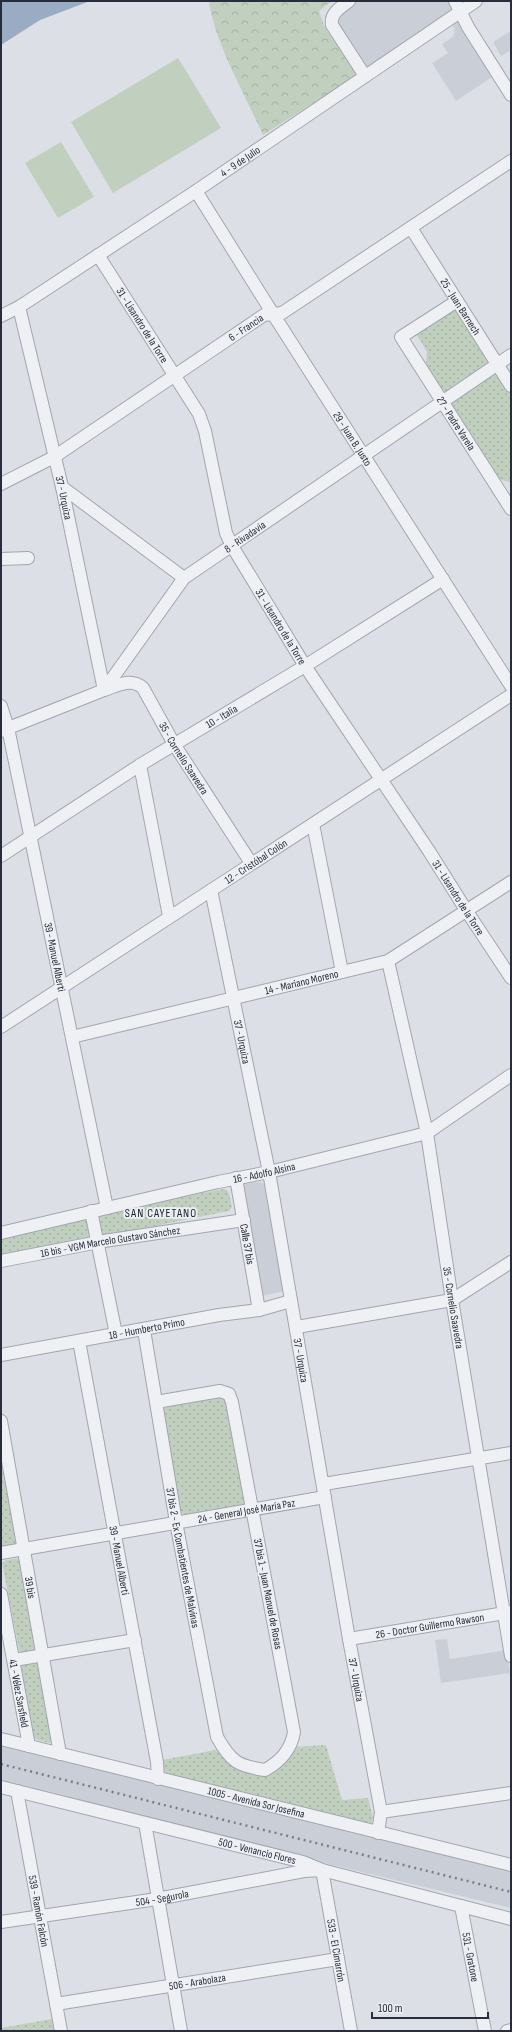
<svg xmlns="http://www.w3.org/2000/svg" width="512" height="2032" font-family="'Sofia Sans Condensed',sans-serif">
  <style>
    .built { fill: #caced7 }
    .green { fill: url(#green-dots) }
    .forest { fill: url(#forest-crowns) }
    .pitch { fill: #c1cfbe }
    .water { fill: #99acc4 }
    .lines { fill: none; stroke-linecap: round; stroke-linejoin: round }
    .minor-casing { stroke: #a2a6af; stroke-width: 14 }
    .minor { stroke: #eef0f4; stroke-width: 12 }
    .rail { stroke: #777e8e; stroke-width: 2.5; stroke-dasharray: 2 4; stroke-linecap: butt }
    .labels { text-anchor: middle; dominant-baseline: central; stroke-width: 4; stroke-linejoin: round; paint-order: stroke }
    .street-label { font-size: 11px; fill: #272d3b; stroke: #ebeef3 }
    .neighbourhood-label { font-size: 12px; letter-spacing: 1px; fill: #191f2b; stroke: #ebeef3 }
  </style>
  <defs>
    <pattern id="green-dots" width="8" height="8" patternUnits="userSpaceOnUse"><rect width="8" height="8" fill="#c1cfbe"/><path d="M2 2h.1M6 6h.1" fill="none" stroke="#a6b2a4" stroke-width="1.8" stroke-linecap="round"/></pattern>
    <pattern id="forest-crowns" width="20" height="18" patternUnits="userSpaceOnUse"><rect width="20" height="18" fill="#c1cfbe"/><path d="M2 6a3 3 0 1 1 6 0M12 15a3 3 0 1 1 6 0" fill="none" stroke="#a6b2a4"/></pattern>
  </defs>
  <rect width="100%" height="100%" fill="#dcdfe5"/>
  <!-- built -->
  <path class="built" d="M352 1H448L452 10 368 68H365L334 28 335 15Z
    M459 20 495 75 456 101 432 63 448 53 442 44 454 36 453 34 455 33 453 30 455 29 451 24Z
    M511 31V50L501 56 493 42Z
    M260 1182 264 1184 284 1291 258 1297 240 1185Z
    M447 1639 450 1659 507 1650 510 1673 441 1683 435 1640Z
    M1 1746 198 1793 511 1872V1908L167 1825 64 1795 1 1780Z"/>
  <!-- green -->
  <path class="green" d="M456 309 511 395V485L509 482 496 478 426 365 427 352 417 335Z
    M223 1189 227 1190 229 1193 232 1207 229 1211 106 1236 102 1234 99 1217 103 1213Z
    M87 1219 92 1238 1 1256V1239Z
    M218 1397 226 1400 246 1501 241 1507 186 1516 180 1511 163 1409 168 1406Z
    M1 1439 19 1546 1 1550Z
    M20 1558 41 1651 20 1654 2 1563 6 1560Z
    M38 1662 52 1741 50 1743 38 1740 33 1737 21 1665Z
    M326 1745 342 1800 368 1798 373 1817 371 1827 166 1777 162 1760 216 1750C228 1765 245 1780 266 1773 273 1771 287 1753 293 1747Z
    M52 2019 54 2031H1V2028Z"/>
  <!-- forest -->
  <path class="forest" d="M209 1H332L319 11 324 26 357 75 263 135C246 96 214 42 209 1Z"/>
  <!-- pitch -->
  <path class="pitch" d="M178 58 221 128 113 193 71 122Z
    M61 142 94 197 58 218 25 163Z"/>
  <!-- water -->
  <path class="water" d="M1 1H90L40 20 1 45Z"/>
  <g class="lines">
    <!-- minor casing -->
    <g class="minor-casing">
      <g id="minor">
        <path d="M349 1C340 8 330 13 332 25L365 76"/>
        <path d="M455 1 468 27 511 95"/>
        <path id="s1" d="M196 191 273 314 511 686"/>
        <path id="s2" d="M411 228 511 386"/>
        <path id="s3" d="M98 255 199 414 205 431 226 533 232 546 305 666 429 851 466 910 511 978"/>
        <path id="s4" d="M457 301 401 337 511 509"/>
        <path id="s5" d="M19 307 62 487 104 690C117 686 131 677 143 688L174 744 251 863"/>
        <path id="s6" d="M1 316 19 307 196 191 476 1"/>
        <path id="s7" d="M1 484 54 457 264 315 282 313 511 161"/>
        <path d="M62 487 184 578"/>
        <path d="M1 559 28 558"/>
        <path id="s8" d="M1 706 8 728 107 1208"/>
        <path id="s9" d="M1 731 104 690 184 578 511 355"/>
        <path d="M140 765 169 916"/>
        <path d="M313 824 342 972"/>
        <path id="s10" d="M1 856 140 765 305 666 443 579"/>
        <path id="s11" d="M211 890 269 1172 349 1639 381 1812 378 1833"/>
        <path id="s12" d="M388 961 427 1133 452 1300 511 1656"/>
        <path id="s13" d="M1 1027 511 695"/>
        <path id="s14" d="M72 1037 388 961 511 882"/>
        <path id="s15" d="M236 1178 259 1310"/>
        <path d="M91 1211 116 1334"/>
        <path id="s16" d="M1 1233 218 1182 269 1172 427 1133 511 1075"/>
        <path id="s17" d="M1 1261 104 1241 244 1220"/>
        <path d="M297 1327 452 1300 511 1262"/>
        <path id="s18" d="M144 1330 176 1522 217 1737C231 1762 238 1766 265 1770 281 1761 291 1750 294 1732L232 1402 229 1394 220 1391 156 1402"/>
        <path id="s19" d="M79 1341 157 1762 158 1779"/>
        <path id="s20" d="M1 1355 219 1315 259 1310 291 1301"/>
        <path id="s21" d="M1 1421 60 1754"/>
        <path d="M324 1484 511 1453"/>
        <path id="s22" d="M1 1553 325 1497"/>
        <path id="s23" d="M1 1594 29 1746"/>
        <path id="s24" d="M349 1639 511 1612"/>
        <path d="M14 1660 135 1640"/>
        <path id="s25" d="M1 1739 511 1865"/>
        <path id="s26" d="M1 1787 303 1862 322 1870 511 1919"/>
        <path id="s27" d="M17 1791 61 2031"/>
        <path d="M381 1812 511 1793"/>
        <path d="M145 1823 181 2031"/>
        <path id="s28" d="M461 1906 485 2031"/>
        <path id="s29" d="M1 1922 157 1899 304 1871 322 1870 351 2031"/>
        <path id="s30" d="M56 2004 338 1959"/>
        <path d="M507 2031 511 2030"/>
      </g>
    </g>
    <!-- minor -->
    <use href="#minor" class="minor"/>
    <!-- rail -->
    <path class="rail" d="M1 1764 511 1892"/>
  </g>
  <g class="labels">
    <!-- street labels -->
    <g class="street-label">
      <text stroke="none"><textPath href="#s6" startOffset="285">4 - 9 de Julio</textPath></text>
      <text stroke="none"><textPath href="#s2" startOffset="93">25 - Juan Barnech</textPath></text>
      <text stroke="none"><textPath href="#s3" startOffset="83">31 - Lisandro de la Torre</textPath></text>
      <text stroke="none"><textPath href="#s7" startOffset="291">6 - Francia</textPath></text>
      <text stroke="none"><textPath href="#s4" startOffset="169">27 - Padre Varela</textPath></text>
      <text stroke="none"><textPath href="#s1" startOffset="293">29 - Juan B. Justo</textPath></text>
      <text stroke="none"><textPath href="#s5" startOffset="196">37 - Urquiza</textPath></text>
      <text stroke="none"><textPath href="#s9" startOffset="322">8 - Rivadavia</textPath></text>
      <text stroke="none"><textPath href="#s3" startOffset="419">31 - Lisandro de la Torre</textPath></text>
      <text stroke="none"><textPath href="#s10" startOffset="261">10 - Italia</textPath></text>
      <text stroke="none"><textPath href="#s5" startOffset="515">35 - Cornelio Saavedra</textPath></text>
      <text stroke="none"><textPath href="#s13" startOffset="304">12 - Cristóbal Colón</textPath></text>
      <text stroke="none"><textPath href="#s3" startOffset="743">31 - Lisandro de la Torre</textPath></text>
      <text stroke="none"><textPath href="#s8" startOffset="257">39 - Manuel Alberti</textPath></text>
      <text stroke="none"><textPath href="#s14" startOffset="236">14 - Mariano Moreno</textPath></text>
      <text stroke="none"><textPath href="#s11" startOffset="155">37 - Urquiza</textPath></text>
      <text stroke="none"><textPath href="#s16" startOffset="270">16 - Adolfo Alsina</textPath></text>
      <text stroke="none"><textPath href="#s17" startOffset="111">16 bis - VGM Marcelo Gustavo Sánchez</textPath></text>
      <text stroke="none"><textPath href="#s15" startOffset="67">Calle 37 bis</textPath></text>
      <text stroke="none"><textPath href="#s12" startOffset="353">35 - Cornelio Saavedra</textPath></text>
      <text stroke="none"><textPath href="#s20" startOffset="148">18 - Humberto Primo</textPath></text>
      <text stroke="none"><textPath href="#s11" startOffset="479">37 - Urquiza</textPath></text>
      <text stroke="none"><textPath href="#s22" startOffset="249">24 - General José María Paz</textPath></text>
      <text stroke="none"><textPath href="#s18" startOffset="231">37 bis 2 - Ex Combatientes de Malvinas</textPath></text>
      <text stroke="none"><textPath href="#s19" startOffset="223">39 - Manuel Alberti</textPath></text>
      <text stroke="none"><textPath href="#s21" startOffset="169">39 bis</textPath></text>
      <text transform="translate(268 1594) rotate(79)">37 bis 1 - Juan Manuel de Rosas</text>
      <text stroke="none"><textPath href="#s24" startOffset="82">26 - Doctor Guillermo Rawson</textPath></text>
      <text stroke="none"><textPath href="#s11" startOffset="803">37 - Urquiza</textPath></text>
      <text stroke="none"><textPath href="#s23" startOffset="101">41 - Vélez Sarsfield</textPath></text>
      <text stroke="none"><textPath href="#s25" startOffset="263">1005 - Avenida Sor Josefina</textPath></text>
      <text stroke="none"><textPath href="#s26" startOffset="264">500 - Venancio Flores</textPath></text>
      <text stroke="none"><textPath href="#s29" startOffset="163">504 - Segurola</textPath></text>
      <text stroke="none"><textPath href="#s27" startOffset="122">539 - Ramón Falcón</textPath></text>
      <text stroke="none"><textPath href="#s29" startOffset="407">533 - El Cimarrón</textPath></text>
      <text stroke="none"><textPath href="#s28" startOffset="52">531 - Gratone</textPath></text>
      <text stroke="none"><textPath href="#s30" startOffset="143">506 - Arabolaza</textPath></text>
    </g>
    <!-- neighbourhood labels -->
    <g class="neighbourhood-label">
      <text x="161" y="1213">SAN CAYETANO</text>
    </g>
  </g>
  <!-- border -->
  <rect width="512" height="2032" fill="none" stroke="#272d3b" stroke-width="4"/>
  <!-- scale -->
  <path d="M372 2012v6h116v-6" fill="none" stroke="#272d3b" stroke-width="2"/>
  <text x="378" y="2012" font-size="12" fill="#272d3b" stroke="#ebeef3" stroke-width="3" paint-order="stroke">100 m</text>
</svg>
